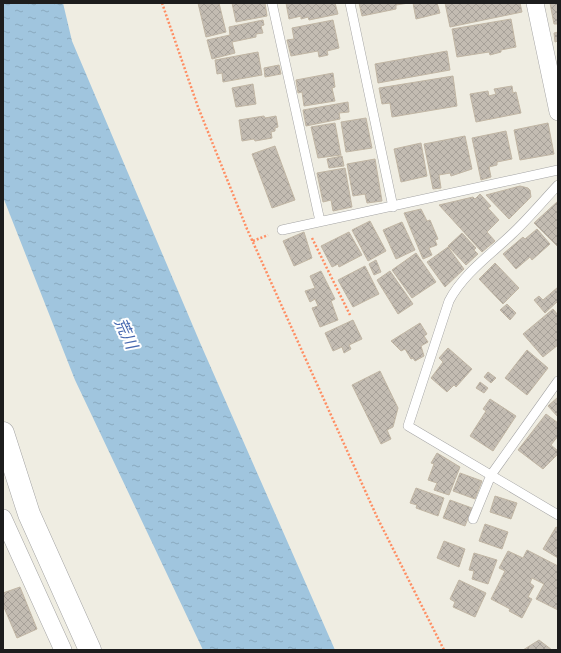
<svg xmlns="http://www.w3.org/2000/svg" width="561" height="653" font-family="'Exo 2','Noto Sans JP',sans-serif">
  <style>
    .water { fill: url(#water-ripples) }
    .building { fill: url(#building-cross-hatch); stroke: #c1b6a4 }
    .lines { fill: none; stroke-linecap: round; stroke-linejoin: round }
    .service-casing { stroke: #a4a4a4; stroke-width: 10 }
    .minor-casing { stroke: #a4a4a4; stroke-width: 18 }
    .tertiary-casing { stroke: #a4a4a4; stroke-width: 23 }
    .path { stroke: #ff8e63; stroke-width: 2.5; stroke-dasharray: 2 2; stroke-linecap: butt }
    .service { stroke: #fff; stroke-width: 9 }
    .minor { stroke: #fff; stroke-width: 17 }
    .tertiary { stroke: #fff; stroke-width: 22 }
    .labels { text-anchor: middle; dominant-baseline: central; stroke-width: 4; stroke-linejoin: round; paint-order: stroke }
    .water-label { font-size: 16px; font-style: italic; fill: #4668b0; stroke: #fff }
  </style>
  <defs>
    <pattern id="water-ripples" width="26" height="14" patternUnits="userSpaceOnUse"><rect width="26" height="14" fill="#a0c5de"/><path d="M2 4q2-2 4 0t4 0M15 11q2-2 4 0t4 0" fill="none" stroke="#89a9be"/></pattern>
    <pattern id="building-cross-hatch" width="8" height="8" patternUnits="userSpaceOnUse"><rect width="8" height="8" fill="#c3bcb2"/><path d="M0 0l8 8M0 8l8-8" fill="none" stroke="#a7a199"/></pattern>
  </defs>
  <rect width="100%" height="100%" fill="#efede2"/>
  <!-- water -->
  <path class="water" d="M3 3H63L72 41 201 345 335 650H203L75 380 3 197Z"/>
  <!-- building -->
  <path class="building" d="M198 3H219L226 32 206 37Z
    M232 3H265L267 16 236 22Z
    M286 3H335L338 14 309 20 308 17 301 19V16L289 19Z
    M359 3H409L396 5V9L362 16Z
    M413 3H437L440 13 416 19Z
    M445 3H520L522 12 450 27Z
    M550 3H558V24H554Z
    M511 19 516 47 501 50V52L490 55 489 52 457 57 452 29Z
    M263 20 264 25 261 26 263 33 256 34V37L232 42 235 53 212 59 207 40 230 35 229 27Z
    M333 20 339 48 327 51 328 55 319 57 318 51 291 56 287 40 294 39 292 28Z
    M558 32V41L555 42 554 33Z
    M447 51 450 70 378 83 375 64Z
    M258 52 262 75 223 82 222 73 217 74 215 60Z
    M279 65 281 74 265 77 264 68Z
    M333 73 335 87 332 88 335 101 304 106 302 92 298 93 296 80Z
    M453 76 457 106 392 117 390 103 382 104 379 88Z
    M253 84 256 104 236 107 232 88Z
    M512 86 513 93 516 92 521 113 476 122 470 94 488 91 489 96 496 94 494 89Z
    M348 102 349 112 339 113 340 119 306 126 303 110Z
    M264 116 265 118 276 116 278 127 275 128V131L271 132 272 138 255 141 254 139 242 141 239 120Z
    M366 118 372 148 346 152 341 122Z
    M335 123 341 155 318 158 311 127Z
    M548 123 554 154 520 160 514 130Z
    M506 131 512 159 497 162V165L489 167 491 177 481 180 472 138Z
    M465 136 472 169 451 176 450 173 439 175 441 188 433 189 424 144Z
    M421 143 427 176 401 182 394 149Z
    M275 146 295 200 272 208 252 154Z
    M342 156 344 166 329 168 327 159Z
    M375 159 382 201 367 203 365 194 353 196 347 164Z
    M345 168 352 207 333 211 331 200 323 202 317 173Z
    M520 186 528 188 530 190 531 197 509 219 486 195Z
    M480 194 491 206 488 208 499 220 487 232 495 241 482 252 439 205 473 197 475 199Z
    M558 201V247L534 223Z
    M421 209 427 221 430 220 438 239 435 240 437 245 429 248 432 255 423 259 404 213Z
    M370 221 386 251 368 261 352 230Z
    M402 222 415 250 396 259 383 230Z
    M537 229 550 244 532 260 530 257 516 269 503 254 523 237 525 239Z
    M304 232 312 258 294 266 283 241Z
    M349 232 362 255 339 267 338 264 332 267 321 246Z
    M462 233 476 248 474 250 478 254 466 265 448 246Z
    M448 247 464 269 445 287 427 262Z
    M416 253 436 282 412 298 392 270Z
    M376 260 381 272 374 275 369 264Z
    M495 263 519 288 503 304 479 279Z
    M365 266 379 294 353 307 338 280Z
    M321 271 335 299 331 301 338 320 320 327 312 308 318 306 315 299 310 302 305 291 315 288 310 276Z
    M390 271 413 304 398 314 377 280Z
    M558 287V301L545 313 534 300 539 296 543 300Z
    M507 304 516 313 510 320 500 310Z
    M553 309 558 315V345L543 357 523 334Z
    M353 320 362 339 349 345 351 349 344 353 342 347 333 351 325 333Z
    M420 323 427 334 424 336 428 342 421 346 424 356 415 361 413 358 411 359 405 349 401 351 391 341Z
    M448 348 472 369 456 387 454 385 447 392 431 378 443 362 439 358Z
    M527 350 548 368 527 395 505 378Z
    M380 371 398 408 393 427 387 430 391 439 381 444 352 385Z
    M488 372 496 378 491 383 484 377Z
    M480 382 488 388 484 393 476 388Z
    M558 397V417L548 406Z
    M490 399 516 416 493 451 470 436 486 411 483 409Z
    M546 414 558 423V436L551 445 558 451V454L543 469 518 450Z
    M437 453 460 467 449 495 434 490 437 483 428 480 434 464 431 463Z
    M460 473 482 481 475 499 453 491Z
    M416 488 444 498 438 516 416 508 417 505 410 503Z
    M495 496 517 503 511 519 490 512Z
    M450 500 472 508 465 526 443 518Z
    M485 524 508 532 502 549 479 541Z
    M556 527 558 528V558L543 549Z
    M444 541 465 549 459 567 437 558Z
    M527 550 558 566V610L536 599 544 584 532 578 530 583 534 586 528 597 532 599 522 618 509 611 510 609 491 599 505 571 499 568 508 551 523 558Z
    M474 553 497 560 488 584 472 579 474 571 469 570Z
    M459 580 486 593 475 617 453 607 455 602 450 599Z
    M20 587 37 629 17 638 3 605V593Z
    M539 640 552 650H523Z"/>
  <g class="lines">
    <!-- service casing -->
    <g class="service-casing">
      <path id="service" d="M272 3 320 221
        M350 3 393 207
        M558 185C543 201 528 219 512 234 490 255 463 274 449 301L408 426 558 515
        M282 230 558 170
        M473 519 491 475 558 381"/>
    </g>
    <!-- minor casing -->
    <g class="minor-casing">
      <path id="minor" d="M535 3 558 112
        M3 518 63 650"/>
    </g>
    <!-- tertiary casing -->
    <g class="tertiary-casing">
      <path id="tertiary" d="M3 433 29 514 90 650"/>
    </g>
    <!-- path -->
    <path class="path" d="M162 3 198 107 247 229 377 517 444 650
      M312 238 350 315
      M253 241 268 235"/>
    <!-- service -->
    <use href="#service" class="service"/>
    <!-- minor -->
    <use href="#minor" class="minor"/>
    <!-- tertiary -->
    <use href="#tertiary" class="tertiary"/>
  </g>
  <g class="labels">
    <!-- water labels -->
    <g class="water-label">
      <text transform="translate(127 333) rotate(65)">荒川</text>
    </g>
  </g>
  <!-- border -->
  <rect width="561" height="653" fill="none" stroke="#1d1d1d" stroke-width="8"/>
</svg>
